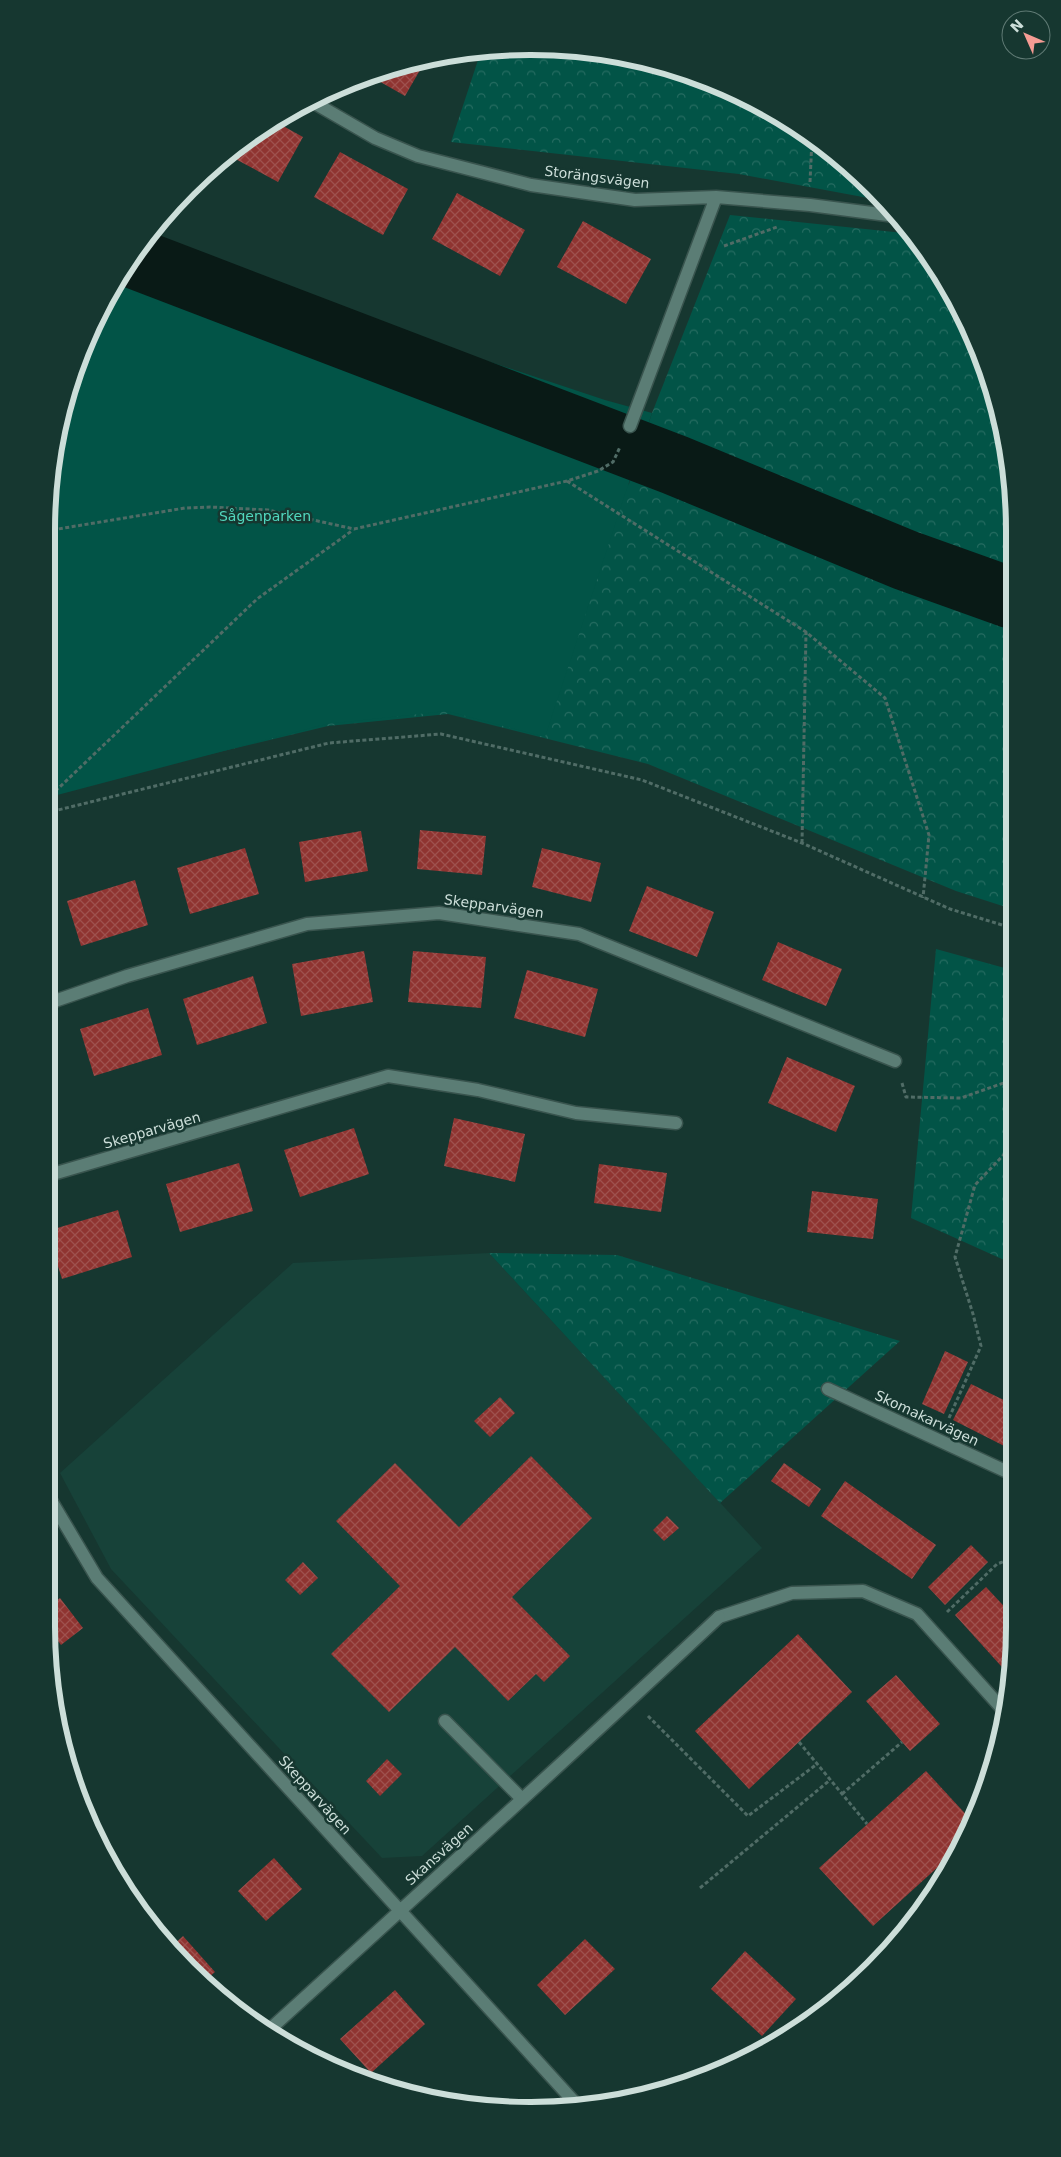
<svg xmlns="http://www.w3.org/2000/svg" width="1061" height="2157" font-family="'DejaVu Sans',sans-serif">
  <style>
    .built { fill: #174239 }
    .forest { fill: url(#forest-crowns) }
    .park { fill: #025447 }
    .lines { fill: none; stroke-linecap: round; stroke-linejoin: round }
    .river { stroke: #091a16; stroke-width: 61 }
    .building { fill: url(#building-cross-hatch) }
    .service-casing { stroke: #39544e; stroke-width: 15 }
    .minor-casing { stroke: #39544e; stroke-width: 15 }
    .path { stroke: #506c66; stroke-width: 3; stroke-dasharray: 4 2.5; stroke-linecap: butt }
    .service { stroke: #5b7d75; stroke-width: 12 }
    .minor { stroke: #5b7d75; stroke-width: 12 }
    .labels { text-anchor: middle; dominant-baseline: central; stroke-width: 5; stroke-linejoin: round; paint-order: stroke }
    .street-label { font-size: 14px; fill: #ccded9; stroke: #163730 }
    .park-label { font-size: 14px; fill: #51d8be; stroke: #163730 }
    .rim { fill: none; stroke: #ccded9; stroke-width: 6 }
  </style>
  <defs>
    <pattern id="forest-crowns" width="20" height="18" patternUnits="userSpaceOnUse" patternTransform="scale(1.25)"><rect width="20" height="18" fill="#025447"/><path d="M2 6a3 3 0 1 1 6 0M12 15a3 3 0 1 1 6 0" fill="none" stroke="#266c61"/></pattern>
    <pattern id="building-cross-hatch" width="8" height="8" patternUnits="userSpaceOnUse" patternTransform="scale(1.25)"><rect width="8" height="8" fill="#8f3431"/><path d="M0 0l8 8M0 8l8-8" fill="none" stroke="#9e514e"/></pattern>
  </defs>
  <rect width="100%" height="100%" fill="#163730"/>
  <!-- built -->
  <path class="built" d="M489 1253 762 1548 422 1856 382 1858 111 1569 60 1473 293 1263Z"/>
  <!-- forest -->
  <path class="forest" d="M531 46 625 56 716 83 825 146 879 200 739 174 451 142 481 51Z
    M730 215 913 234 978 345 1011 467 1012 909 956 891 648 764 448 714 328 726 89 783 629 484 652 413Z
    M936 949 1012 970 1013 1264 911 1218Z
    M489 1253 617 1255 900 1341 720 1503Z"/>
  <!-- park -->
  <path class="park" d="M141 246 605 400 652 413 545 737 447 711 326 724 46 798V530L56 436 83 345 128 261Z"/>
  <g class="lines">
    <!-- river -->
    <path class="river" d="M131 257 675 465 905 560 1011 598"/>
  </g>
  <!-- building -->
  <path class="building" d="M427 58 405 96 370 76Z
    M274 121 303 137 278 182 228 155 262 128Z
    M340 152 408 189 383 235 314 197Z
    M457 193 525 230 500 276 432 239Z
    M583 221 651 259 626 304 557 267Z
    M420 830 486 836 482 875 417 869Z
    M361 831 368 871 305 882 299 842Z
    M245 848 259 894 190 914 177 868Z
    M542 848 601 863 591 902 532 887Z
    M135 880 148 925 81 946 67 901Z
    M647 886 714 912 697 957 629 931Z
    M778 942 842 969 826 1006 762 980Z
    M364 951 373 1002 301 1016 292 964Z
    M413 951 486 957 481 1008 408 1002Z
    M527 970 598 989 585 1037 514 1018Z
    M253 976 267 1023 197 1045 183 999Z
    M148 1008 162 1055 94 1076 80 1029Z
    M46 1056 57 1087 46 1091Z
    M787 1057 855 1086 836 1132 768 1103Z
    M454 1118 525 1134 515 1182 444 1166Z
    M354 1128 369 1174 300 1197 284 1150Z
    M239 1163 253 1211 180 1232 166 1184Z
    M599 1164 667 1173 661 1212 594 1203Z
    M812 1191 878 1199 873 1239 807 1232Z
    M118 1210 132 1257 62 1279 47 1231Z
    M945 1351 968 1362 944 1414 922 1404Z
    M971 1384 1014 1405V1451L953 1420Z
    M500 1397 515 1413 490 1437 474 1421Z
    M531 1456 592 1518 512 1597 570 1656 544 1682 536 1674 508 1701 455 1647 389 1712 331 1654 400 1586 336 1521 395 1463 459 1527Z
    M784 1463 821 1489 809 1507 771 1481Z
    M845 1481 936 1545 912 1579 821 1516Z
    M667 1516 679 1528 664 1541 653 1530Z
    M971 1545 988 1562 945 1605 928 1587Z
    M303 1562 318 1578 300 1595 285 1580Z
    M986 1587 1015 1618 1010 1676 955 1615Z
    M60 1598 83 1628 61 1645 46 1625V1608Z
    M798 1634 852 1692 749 1789 695 1731Z
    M896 1675 940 1724 910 1751 866 1701Z
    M387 1759 402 1774 380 1796 366 1781Z
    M926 1771 972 1821 950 1856 873 1926 819 1868Z
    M274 1858 302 1889 266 1921 238 1891Z
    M183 1936 215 1972 203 1982 171 1947Z
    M585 1939 615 1969 565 2015 537 1985Z
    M745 1951 796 1999 762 2036 711 1989Z
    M395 1990 425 2024 371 2073 340 2039Z"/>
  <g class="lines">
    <!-- service casing -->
    <g class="service-casing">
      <path id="service" d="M311 101 375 138 418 156 531 185 635 200 716 197 810 205 895 216
        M630 426 716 197
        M828 1389 1014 1475
        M719 1617 792 1593 863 1591 917 1614 1006 1713
        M445 1721 522 1799"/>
    </g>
    <!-- minor casing -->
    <g class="minor-casing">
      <path id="minor" d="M46 1004 127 976 307 924 439 913 579 934 895 1061
        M46 1176 388 1076 478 1090 576 1113 676 1123
        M46 1492 97 1578 578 2106
        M268 2031C419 1894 570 1757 719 1617"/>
    </g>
    <!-- path -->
    <path class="path" d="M810 182 812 139
      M724 246 777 227
      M567 481 806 632 885 698 929 835 923 898
      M46 531 185 508 210 507 268 510 354 529 567 481 598 471 613 462 620 447
      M46 800 257 599 353 530
      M46 813 329 743 441 734 642 780 802 843 950 909 1012 928
      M802 843 806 632
      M902 1083 906 1097 961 1098 1012 1080
      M949 1418 981 1346 973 1314 955 1257 975 1185 1013 1145
      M947 1612 997 1564 1014 1558
      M648 1716 748 1816 817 1764
      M799 1742 867 1824
      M842 1794 902 1742
      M700 1888 830 1780"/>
    <!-- service -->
    <use href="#service" class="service"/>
    <!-- minor -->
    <use href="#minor" class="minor"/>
  </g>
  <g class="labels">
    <!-- street labels -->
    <g class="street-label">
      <text transform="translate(597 177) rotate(7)">Storängsvägen</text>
      <text transform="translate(494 906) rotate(8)">Skepparvägen</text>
      <text transform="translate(152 1130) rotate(-16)">Skepparvägen</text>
      <text transform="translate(927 1418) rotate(25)">Skomakarvägen</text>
      <text transform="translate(315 1795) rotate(48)">Skepparvägen</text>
      <text transform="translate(439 1854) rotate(-42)">Skansvägen</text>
    </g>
    <!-- park labels -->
    <g class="park-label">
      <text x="265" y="516">Sågenparken</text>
    </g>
  </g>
  <!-- crop -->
  <path d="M0 0H1061V2157H0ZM530 55H531A475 475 0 0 1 1006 530V1627A475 475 0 0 1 531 2102H530A475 475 0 0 1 55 1627V530A475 475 0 0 1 530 55Z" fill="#163730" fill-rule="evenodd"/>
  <path class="rim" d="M530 55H531A475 475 0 0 1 1006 530V1627A475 475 0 0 1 531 2102H530A475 475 0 0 1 55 1627V530A475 475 0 0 1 530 55Z"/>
  <!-- north arrow -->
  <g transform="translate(1026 35) rotate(315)"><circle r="24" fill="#163730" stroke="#5f7a74"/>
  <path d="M0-4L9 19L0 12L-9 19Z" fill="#f59c94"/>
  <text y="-8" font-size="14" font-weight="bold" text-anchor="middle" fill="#ccded9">N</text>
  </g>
</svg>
